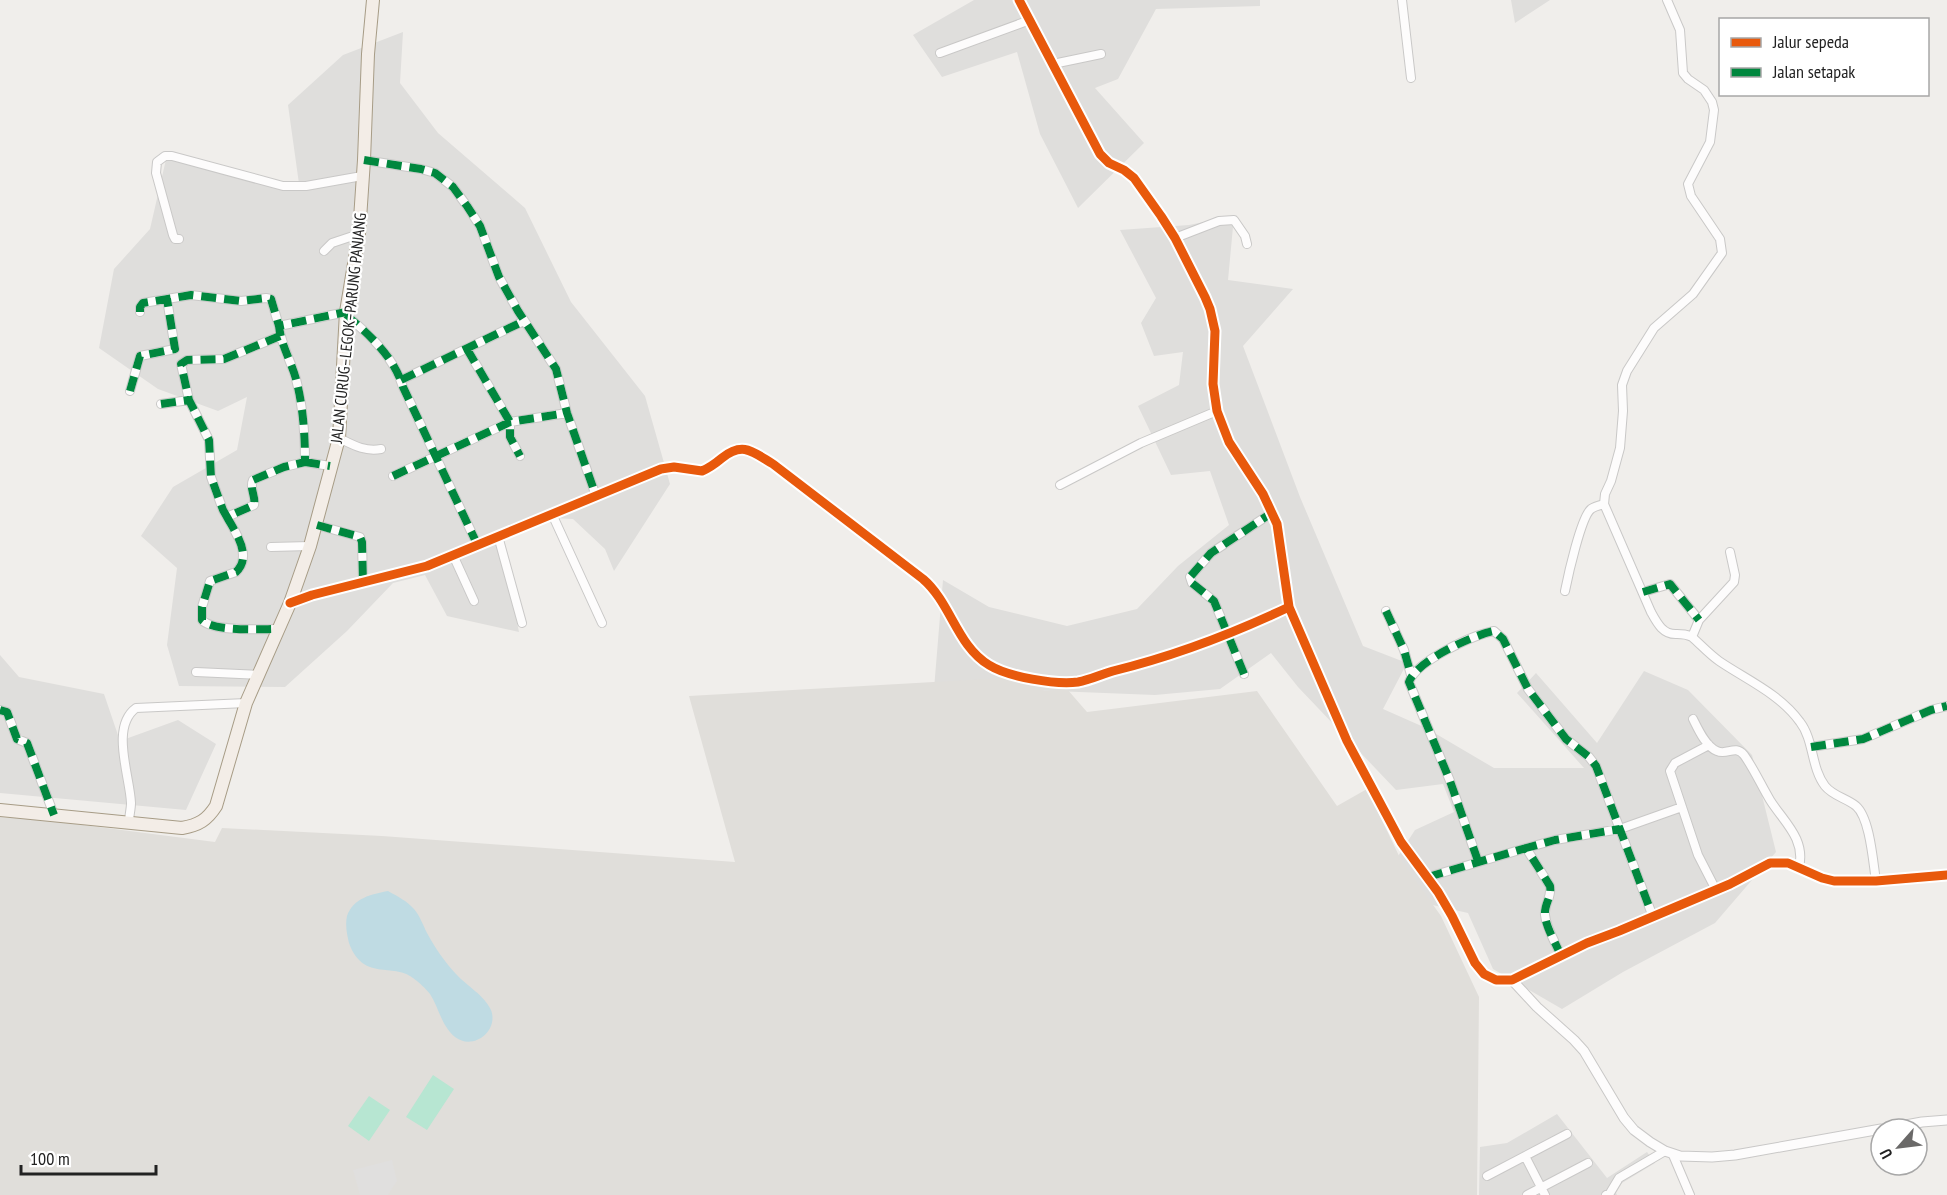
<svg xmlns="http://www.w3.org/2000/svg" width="1947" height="1195" font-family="'PT Sans Narrow',sans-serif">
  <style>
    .residential { fill: #dfdedc }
    .airport { fill: #e0deda }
    .pitch { fill: #b7e6d2 }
    .parking { fill: #e0dfde }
    .water { fill: #bfdbe3 }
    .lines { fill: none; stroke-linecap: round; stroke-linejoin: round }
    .minor-casing { stroke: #c9c8c7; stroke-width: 10 }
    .tertiary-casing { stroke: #c9c8c7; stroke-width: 11 }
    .primary-casing { stroke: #a79c86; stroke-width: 14 }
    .minor { stroke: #fdfcfc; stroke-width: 8 }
    .tertiary { stroke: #fdfcfc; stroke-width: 9 }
    .primary { stroke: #f3ede7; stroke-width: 12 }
    .quiet { stroke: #00873e; stroke-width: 8; stroke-dasharray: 15 8; stroke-linecap: butt }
    .cycleway-casing { stroke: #fff; stroke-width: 13 }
    .cycleway { stroke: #e8590c; stroke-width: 9 }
    .labels { text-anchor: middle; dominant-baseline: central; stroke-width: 4.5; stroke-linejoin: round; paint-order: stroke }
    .street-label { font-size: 16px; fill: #222; stroke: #fff }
  </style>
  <rect width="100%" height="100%" fill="#f0eeeb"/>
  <!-- residential -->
  <path class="residential" d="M974 0H1260V6L1156 9 1118 79 1095 88 1144 143 1078 208 1040 134 1017 52 942 77 913 35Z
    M1511 0H1550L1515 23Z
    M403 32 400 83 438 133 525 208 571 302 645 396 670 484 614 571 605 549 573 519 532 517 501 544 519 632 447 616 425 575 393 583 347 631 285 687 179 686 167 645 177 568 141 536 173 487 237 450 247 397 218 411 158 389 99 348 114 269 150 229 167 155 201 159 257 182 300 191 288 105 343 55Z
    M1234 216 1228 280 1293 289 1243 346 1300 497 1363 646 1407 663 1383 709 1426 728 1494 768H1584L1517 693 1536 673 1597 743 1644 671 1688 690 1752 755 1776 852 1715 923 1623 972 1562 1009 1493 969 1468 913 1397 897 1382 881 1415 830 1454 812 1443 784 1396 790 1298 687 1271 653 1220 689 1155 695 1054 691 934 689 943 580 989 607 1067 626 1137 609 1178 566 1229 525 1210 471 1171 475 1138 406 1179 385 1183 352 1154 356 1141 323 1156 298 1120 230 1189 225Z
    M0 655 19 677 104 694 120 741 178 720 216 744 186 810 0 793Z
    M1557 1114 1607 1178 1647 1152 1655 1163 1622 1183 1616 1193 1617 1195H1479L1480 1147 1507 1143Z"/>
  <!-- airport -->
  <path class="airport" d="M1004 678 1045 691 1067 689 1087 712 1257 691 1337 806 1367 789 1401 860 1441 916 1479 997 1477 1195H0V817L44 820 215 842 222 828 382 836 735 862 689 696Z"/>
  <!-- pitch -->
  <path class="pitch" d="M433 1075 454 1089 427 1130 406 1117Z
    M369 1096 390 1110 369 1141 348 1126Z"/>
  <!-- parking -->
  <path class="parking" d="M392 1160 397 1181 388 1195H360L353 1170Z"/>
  <!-- water -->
  <path class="water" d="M388 891C397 896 407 901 414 909 420 916 423 925 427 933 435 948 445 962 456 974 466 985 485 996 491 1010 499 1031 473 1051 455 1037 441 1025 439 1008 430 994 426 989 419 982 413 978 393 962 363 982 349 943 347 935 345 925 347 916 353 898 372 894 388 891Z"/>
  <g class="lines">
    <!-- minor casing -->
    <g class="minor-casing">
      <path id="minor" d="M1402 0 1411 78
        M1667 0 1680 30 1683 73 1688 79 1704 90 1712 102 1714 110 1710 142 1688 184 1691 196 1720 239 1722 253 1693 294 1654 328 1627 371 1622 385 1623 411 1620 448 1611 481 1605 494 1604 504 1651 612C1657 623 1663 635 1677 634 1683 634 1686 634 1692 637 1701 645 1709 654 1719 661 1747 680 1780 694 1800 722 1814 740 1811 768 1825 786 1833 796 1846 798 1856 806 1870 818 1873 862 1876 881
        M940 53 1030 20
        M1053 64 1101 54
        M364 160 421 169 435 173 453 187 467 206 480 226 499 277 518 311 556 369 567 413 596 496
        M1175 238 1219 221 1234 220 1245 236 1247 244
        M179 239H175L173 235 156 173 157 162 165 156H172L283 186H306L362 176
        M324 251 332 243 359 234
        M140 312V307L143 303 191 295 241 301 266 298 271 299 279 326
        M346 315C370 335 394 357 403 387L477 544
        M280 336 224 359 187 360 181 364 189 400 209 440 211 477 223 510 227 517 254 505C256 496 249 488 253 480L284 467 305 462C305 434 303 406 296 379 291 361 281 345 279 326L346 312
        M467 349 510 422V437L520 456
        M401 380 524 321
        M130 391 140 356 175 349 167 299
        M161 404 189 400
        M339 438C353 445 365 452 381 449
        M305 462 330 466
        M393 476 510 422 567 413
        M1060 485 1141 443 1217 411
        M552 514 602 623
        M227 517C235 532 253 556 236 572L210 581 202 607V620C213 632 260 629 277 629
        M317 525 360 537 362 542 363 582
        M498 536 522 623
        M271 547 310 546
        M453 555 474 601
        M1565 591C1568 576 1581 517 1591 509 1595 506 1600 505 1604 504
        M1643 592 1670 584 1699 620
        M290 603 312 595 427 566 661 469 674 467 702 471C709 468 716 463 722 458 743 441 753 452 773 464L923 579C951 603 957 646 989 665 1008 677 1056 685 1078 682 1090 680 1102 674 1113 671 1174 656 1232 634 1289 607
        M1386 611 1404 650 1411 675
        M1692 637 1699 620 1734 582 1735 575 1730 552
        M196 672 259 675
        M1244 674 1214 601 1192 583 1190 577 1211 553 1273 512
        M0 710 7 712 17 739 27 743 54 815
        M1693 719C1698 729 1706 747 1717 751 1727 756 1735 744 1744 755 1754 769 1761 785 1770 800 1783 821 1806 839 1799 867
        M1709 745 1675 763 1670 771 1698 855 1716 890
        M1811 747 1863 739 1931 710 1947 706
        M129 822C129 816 131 809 131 803 130 776 110 727 136 708L246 703
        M1478 861 1450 781 1409 682C1416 661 1473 635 1494 631L1503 639 1528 689 1566 739 1589 757 1596 766 1653 917
        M1428 877 1526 848
        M1561 956C1556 943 1546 928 1545 915 1544 904 1552 897 1550 886L1526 848 1555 840 1620 829 1682 807
        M1673 1155 1690 1195
        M1525 1156 1545 1195
        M1487 1176 1567 1134
        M1527 1195 1588 1163
        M1606 1195 1610 1193 1619 1178 1665 1151"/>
    </g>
    <!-- tertiary casing -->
    <g class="tertiary-casing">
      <path id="tertiary" d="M1019 0 1100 154 1109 163 1124 170 1134 178 1161 216 1175 238 1205 297 1210 309 1215 331 1213 384 1217 411 1229 442 1263 494 1277 524 1289 607 1347 741 1401 842 1438 892 1452 916 1475 963 1484 974 1496 980H1512L1587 943 1619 931 1730 884 1770 863H1788L1822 878 1834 881H1876L1947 875
        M1512 980 1537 1007 1574 1040 1584 1051 1624 1118 1634 1130 1650 1142 1665 1151 1680 1156 1712 1157 1735 1155 1881 1129
        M1884 1129 1922 1122 1947 1120"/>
    </g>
    <!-- primary casing -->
    <g class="primary-casing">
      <path id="primary" d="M0 810 182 828C199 825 207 820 216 806L246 703 290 603 310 546 339 438 346 312 359 234 364 160 368 54 373 0"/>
    </g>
    <!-- minor -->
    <use href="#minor" class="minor"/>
    <!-- tertiary -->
    <use href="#tertiary" class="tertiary"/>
    <!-- primary -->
    <use href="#primary" class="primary"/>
    <!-- quiet -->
    <path class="quiet" d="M364 160 421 169 435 173 453 187 467 206 480 226 499 277 518 311 556 369 567 413 596 496
      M140 312V307L143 303 191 295 241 301 266 298 271 299 279 326
      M346 315C370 335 394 357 403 387L477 544
      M280 336 224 359 187 360 181 364 189 400 209 440 211 477 223 510 227 517 254 505C256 496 249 488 253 480L284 467 305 462C305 434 303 406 296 379 291 361 281 345 279 326L346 312
      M467 349 510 422V437L520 456
      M401 380 524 321
      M130 391 140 356 175 349 167 299
      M161 404 189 400
      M305 462 330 466
      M393 476 510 422 567 413
      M227 517C235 532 253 556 236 572L210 581 202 607V620C213 632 260 629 277 629
      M317 525 360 537 362 542 363 582
      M1643 592 1670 584 1699 620
      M1386 611 1404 650 1411 675
      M1244 674 1214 601 1192 583 1190 577 1211 553 1273 512
      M0 710 7 712 17 739 27 743 54 815
      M1811 747 1863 739 1931 710 1947 706
      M1478 861 1450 781 1409 682C1416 661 1473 635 1494 631L1503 639 1528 689 1566 739 1589 757 1596 766 1653 917
      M1428 877 1526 848
      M1561 956C1556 943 1546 928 1545 915 1544 904 1552 897 1550 886L1526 848 1555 840 1620 829"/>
    <!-- cycleway casing -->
    <g class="cycleway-casing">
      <path id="cycleway" d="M1019 0 1100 154 1109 163 1124 170 1134 178 1161 216 1175 238 1205 297 1210 309 1215 331 1213 384 1217 411 1229 442 1263 494 1277 524 1289 607 1347 741 1401 842 1438 892 1452 916 1475 963 1484 974 1496 980H1512L1587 943 1619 931 1730 884 1770 863H1788L1822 878 1834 881H1876L1947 875
        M290 603 312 595 427 566 661 469 674 467 702 471C709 468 716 463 722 458 743 441 753 452 773 464L923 579C951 603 957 646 989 665 1008 677 1056 685 1078 682 1090 680 1102 674 1113 671 1174 656 1232 634 1289 607"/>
    </g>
    <!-- cycleway -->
    <use href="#cycleway" class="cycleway"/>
  </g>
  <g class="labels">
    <!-- street labels -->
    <g class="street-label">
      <text transform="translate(348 328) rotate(-84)">JALAN CURUG–LEGOK–PARUNG PANJANG</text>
    </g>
  </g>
  <!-- legend -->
  <rect x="1719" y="18" width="210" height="78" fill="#ffffff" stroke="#a7a7a7" stroke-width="1.5"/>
  <rect x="1731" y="38" width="30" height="9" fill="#e8590c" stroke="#a7a7a7" stroke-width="1.5"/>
  <text x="1773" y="48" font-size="18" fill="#222222">Jalur sepeda</text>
  <rect x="1731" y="68" width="30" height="9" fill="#00873e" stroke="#a7a7a7" stroke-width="1.5"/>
  <text x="1773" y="78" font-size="18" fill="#222222">Jalan setapak</text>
  <!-- north arrow -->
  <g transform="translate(1899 1147) rotate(242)"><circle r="28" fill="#ffffff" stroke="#a7a7a7" stroke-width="1.5"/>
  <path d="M0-4.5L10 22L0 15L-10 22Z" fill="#6a6968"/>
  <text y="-9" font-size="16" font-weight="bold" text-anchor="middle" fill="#222222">U</text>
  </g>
  <!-- scale -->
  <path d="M21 1165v9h135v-9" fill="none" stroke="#222222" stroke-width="3"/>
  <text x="30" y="1165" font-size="18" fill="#222222" stroke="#ffffff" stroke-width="4.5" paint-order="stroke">100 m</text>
</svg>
